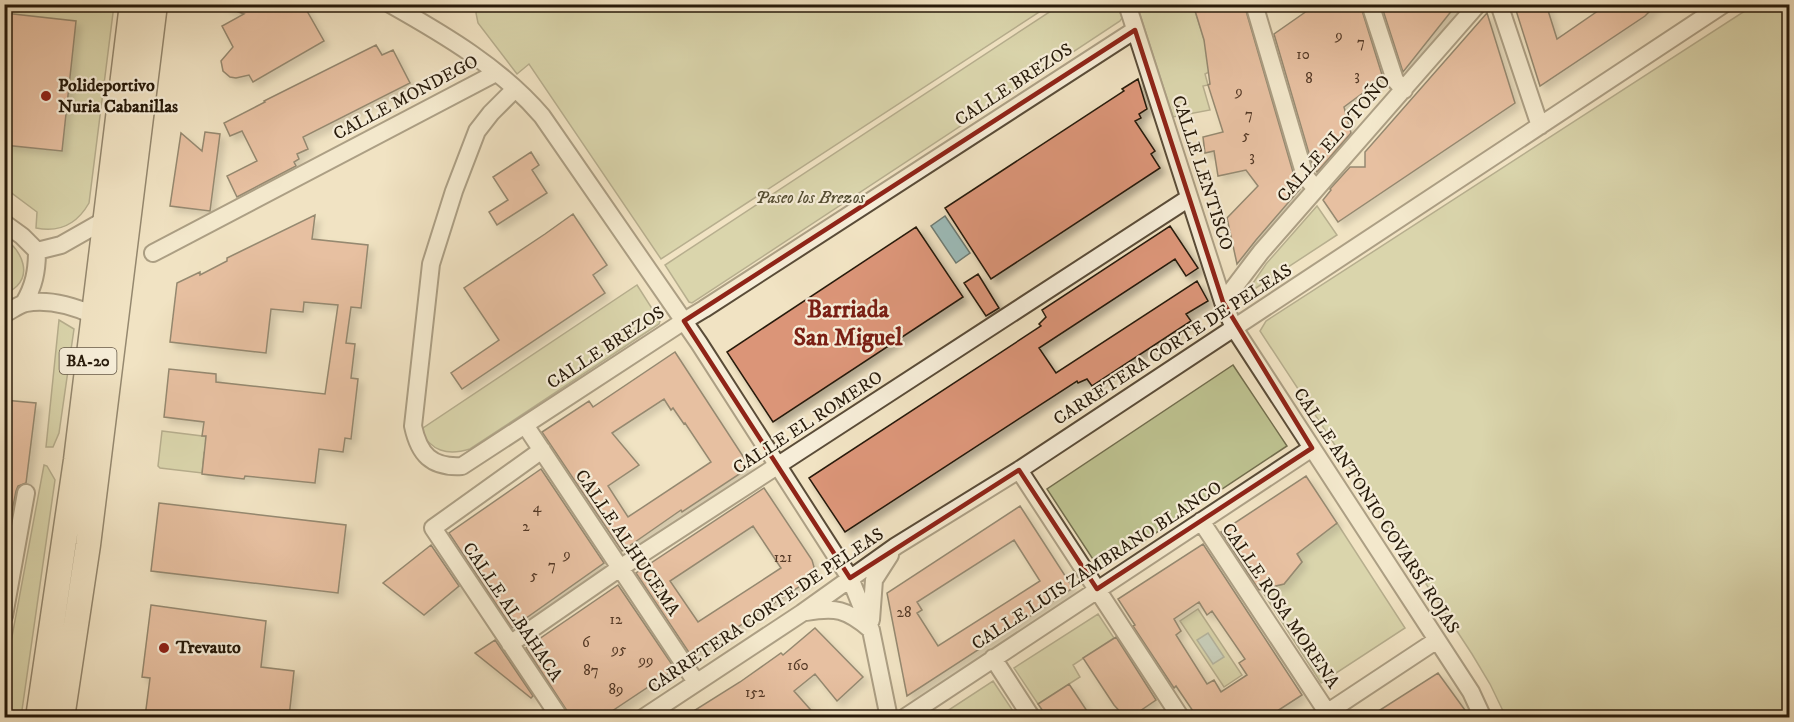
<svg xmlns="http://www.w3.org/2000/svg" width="1794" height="722" font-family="'IM FELL DW Pica',serif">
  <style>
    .green { fill: #bec391; stroke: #726e4e; stroke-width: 1.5 }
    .water { fill: #9dbdbb; stroke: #6e7c74; stroke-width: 1.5 }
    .building { fill: #db9578; stroke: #271a0a; stroke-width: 1.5; fill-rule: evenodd; filter: url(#shadow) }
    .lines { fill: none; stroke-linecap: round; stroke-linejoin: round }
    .minor-casing { stroke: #5a4c38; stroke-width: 20 }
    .highway-casing { stroke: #271a0a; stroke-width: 27 }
    .minor { stroke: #f6edd8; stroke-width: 16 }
    .highway { stroke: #f1e3c3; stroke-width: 24 }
    .marked { fill: none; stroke: #8f2418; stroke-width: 4.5; stroke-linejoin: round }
    .poi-dot { fill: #8f2418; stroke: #f6edd8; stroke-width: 2 }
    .labels { text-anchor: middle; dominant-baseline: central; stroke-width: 4.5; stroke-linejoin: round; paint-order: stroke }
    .number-label { font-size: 15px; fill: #543926 }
    .shield { fill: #f6edd8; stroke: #655948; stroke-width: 1.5 }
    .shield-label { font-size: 16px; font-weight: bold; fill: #271a0a }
    .street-label { font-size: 18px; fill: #271a0a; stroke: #f6edd8 }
    .poi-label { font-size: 18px; font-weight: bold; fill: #271a0a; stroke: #f6edd8; text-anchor: start }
    .park-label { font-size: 18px; font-style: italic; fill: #544d32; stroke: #f6edd8 }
    .district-label { font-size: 24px; font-weight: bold; fill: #7a1f14; stroke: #f6edd8 }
  </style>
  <defs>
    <filter id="shadow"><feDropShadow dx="5" dy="5" stdDeviation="3" flood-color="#0004"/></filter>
  </defs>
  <rect width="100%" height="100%" fill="#f1e3c3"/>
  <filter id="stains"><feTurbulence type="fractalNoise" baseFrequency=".00333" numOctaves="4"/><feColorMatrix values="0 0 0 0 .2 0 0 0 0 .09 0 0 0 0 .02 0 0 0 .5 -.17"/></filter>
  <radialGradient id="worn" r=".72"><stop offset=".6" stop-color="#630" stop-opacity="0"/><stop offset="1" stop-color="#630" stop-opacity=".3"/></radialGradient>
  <!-- green -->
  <path class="green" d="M4 5H114L89 203C77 224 60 233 36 228L37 212 5 188Z
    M478 5V4L1050 5 661 259 529 64 517 74 478 23 476 13Z
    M1060 5H1118L1122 18 1120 21 692 303 689 302 665 265Z
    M1137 5H1193L1207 48 1209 72 1205 74 1208 85 1203 86 1210 110 1173 117Z
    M1754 5H1789V717H1506L1490 684 1472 654 1260 331 1266 321Z
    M1317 206 1337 235 1256 288 1253 289 1251 286 1266 264Z
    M10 243C22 254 30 273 17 286 13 290 8 292 5 295V249Z
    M637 285 660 321 659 324 470 449C447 456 431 451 420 430Z
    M59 320 74 329 59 433 53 447H46Z
    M1233 365 1287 446 1100 570 1047 489Z
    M162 431 210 437 204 453 202 473 160 468 158 466Z
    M44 465 47 466 55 480 21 717H18L5 706V674Z
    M1337 523 1405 628 1321 683 1261 589 1284 584 1302 562 1295 550Z
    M1198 609 1242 675 1224 687 1180 621Z
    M1098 614 1114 638 1073 665 1080 677 1038 704 1014 668Z
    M993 681 1017 717H938Z"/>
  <!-- water -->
  <path class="water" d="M945 216 970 253 956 263 931 226Z
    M1208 633 1224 657 1213 664 1197 640Z"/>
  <!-- building -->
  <path class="building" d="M225 4H303L324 41 253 82 249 75 236 78 230 77 223 71 221 61 233 47 222 26 244 14 225 7Z
    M1193 4H1244L1295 179 1300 189 1256 240 1237 264 1227 218 1258 186 1246 170 1218 176 1214 151 1205 153 1203 137 1223 132 1208 85 1210 84 1204 40Z
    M1317 4H1360L1383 78 1344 107 1351 133 1317 172 1313 167 1274 34Z
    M1381 4H1457L1403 72Z
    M1514 4H1546L1557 39 1608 4H1657L1645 16 1540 86Z
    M4 13 76 21 62 151 4 145Z
    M1487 13 1515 103 1338 222 1323 200 1331 190 1330 189 1350 167H1365V152Z
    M376 45 382 55 393 50 410 83 303 137 308 149 297 154 299 159 294 162 296 166 237 197 227 176 257 161 242 131 230 136 224 123 265 102 264 101Z
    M1138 79 1147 109 1139 114 1141 118 1135 121 1155 151 1151 154 1160 168 991 279 945 208 1124 91 1122 89Z
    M205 132 220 134 210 211 170 206 181 133 202 151Z
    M531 152 539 165 532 170 547 193 497 225 489 212 508 200 493 177Z
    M573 214 607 265 593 275 605 293 462 389 451 373 499 340 464 288 545 234Z
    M315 215 312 239 368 245 361 308 351 307 346 343 355 344 351 378 358 379 351 439 345 438 343 452 319 449 315 483 245 476 244 479 202 474 206 436H202L204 422 164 417 169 369 216 374V382L325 394 338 305 304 302 303 312 271 309 266 353 170 342 177 283 200 272V275L227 261V258Z
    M1170 226 1198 268 1186 276 1175 259 1039 348 1056 373 1197 281 1208 301 1186 314 1191 321 1092 386 1087 379 1078 383 1077 381 845 532 809 478 1041 326 1039 324 1046 317 1042 310Z
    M916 227 963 297 773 422 727 352Z
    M978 274 999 308 986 316 964 283Z
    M675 352 750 467 682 512 681 510 622 551 542 432 589 401 593 407ZM664 399 671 410 673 408 684 424 685 423 711 462 628 517 608 486 639 465 612 433Z
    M4 400 36 403 26 483 18 486 16 491 9 527 4 526Z
    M541 469 604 563 512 628 449 533Z
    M1306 476 1337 523 1297 554 1302 562 1284 584 1259 590 1221 532Z
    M764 488 812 560 814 567 813 574 808 581 692 657 636 573ZM753 526 781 568 698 622 670 581Z
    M159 503 346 525 338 593 151 571Z
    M1020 506 1073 588 907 696 887 593ZM1014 540 1040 581 938 646 917 613 922 610 917 602Z
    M1203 544 1302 695 1268 717H1197L1176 686 1174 688 1133 626 1135 625 1118 599ZM1199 602 1207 615 1212 611 1245 659 1239 663 1247 675 1221 692 1214 680 1207 684 1176 635 1181 631 1174 619Z
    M431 545 459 586 424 615 383 583Z
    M618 585 675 669 603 717H571L526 648Z
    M151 605 266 621 261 667 294 671 289 717H145L150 678 142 677Z
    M815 628 863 677 837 701 815 674 794 691 817 717H684L740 682 781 653 783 655Z
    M1116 637 1156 700 1131 717H1125L1114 705 1083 658Z
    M495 640 533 696 531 698 475 653Z
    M1438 673 1470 717H1432L1428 711 1418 717H1369Z
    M1069 684 1091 717H1047L1038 704Z"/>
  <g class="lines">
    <!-- minor casing -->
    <g class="minor-casing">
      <path id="minor" d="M390 4C445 35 501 68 542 116L699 343 850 578 871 630 889 718
        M1127 4 1223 302 1234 328 1471 692 1483 718
        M1254 4 1305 176 1316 189
        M1370 4 1395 80 1404 90
        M1499 4 1540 126
        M515 89 491 113 477 131 454 191 431 264 413 426C419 454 431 468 462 466L684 321 704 309 1135 30
        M4 223 22 236 37 251C37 271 34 286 24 303
        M37 251 61 245 105 220
        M153 253 496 73
        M1223 302 1261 252 1478 4
        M4 314C11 311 19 304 26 303 49 299 73 306 93 315
        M525 425 696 682
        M542 450 433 528 560 718
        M1019 470 1181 718
        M1201 521 1327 712
        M806 612C836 607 846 609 870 629
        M4 616 26 493
        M871 620 874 580 890 555
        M510 644 620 568 1189 198
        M993 658 1032 718
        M643 718 802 613 896 546 1019 470 1724 4
        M904 718 1312 448
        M1319 718 1437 640"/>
    </g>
    <!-- highway casing -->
    <g class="highway-casing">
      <path id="highway" d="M38 718 76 460 132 4
        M62 718 88 545 155 4"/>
    </g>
    <!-- minor -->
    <use href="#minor" class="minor"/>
    <!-- highway -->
    <use href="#highway" class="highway"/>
  </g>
  <!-- marked area -->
  <path d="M0 0H1794V722H0ZM1135 30 1223 302 1312 448 1097 589 1019 470 850 578 684 321Z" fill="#f1e3c3" fill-opacity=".55" fill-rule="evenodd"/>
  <path class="marked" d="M1135 30 1223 302 1312 448 1097 589 1019 470 850 578 684 321Z"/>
  <!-- markers -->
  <g class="poi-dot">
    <circle cx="46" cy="96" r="6"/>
    <circle cx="164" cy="648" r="6"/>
  </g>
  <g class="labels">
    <!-- number labels -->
    <g class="number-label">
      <text x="1339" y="35">9</text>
      <text x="1361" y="42">7</text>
      <text x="1303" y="54">10</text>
      <text x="1357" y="75">3</text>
      <text x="1309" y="78">8</text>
      <text x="1239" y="91">9</text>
      <text x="1249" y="114">7</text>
      <text x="1246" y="135">5</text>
      <text x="1252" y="156">3</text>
      <text x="537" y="507">4</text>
      <text x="526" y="526">2</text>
      <text x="567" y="554">9</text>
      <text x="783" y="557">121</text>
      <text x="552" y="565">7</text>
      <text x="534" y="575">5</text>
      <text x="904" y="612">28</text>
      <text x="616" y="619">12</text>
      <text x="586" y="642">6</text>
      <text x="619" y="649">95</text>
      <text x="646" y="660">99</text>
      <text x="798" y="665">160</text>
      <text x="591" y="670">87</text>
      <text x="616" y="689">89</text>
      <text x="755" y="692">152</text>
    </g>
    <!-- shield labels -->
    <rect class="shield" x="59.5" y="348" width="57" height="26" rx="4.5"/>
    <g class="shield-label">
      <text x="88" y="361">BA-20</text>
    </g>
    <!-- street labels -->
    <g class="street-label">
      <text transform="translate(1014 85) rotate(-33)">CALLE BREZOS</text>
      <text transform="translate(406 98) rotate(-28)">CALLE MONDEGO</text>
      <text transform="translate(1334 139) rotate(-49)">CALLE EL OTOÑO</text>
      <text transform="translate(1202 173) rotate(72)">CALLE LENTISCO</text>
      <text transform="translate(1173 345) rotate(-33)">CARRETERA CORTE DE PELEAS</text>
      <text transform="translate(606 348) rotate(-33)">CALLE BREZOS</text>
      <text transform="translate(808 423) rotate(-33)">CALLE EL ROMERO</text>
      <text transform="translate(1376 511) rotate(57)">CALLE ANTONIO COVARSÍ ROJAS</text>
      <text transform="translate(627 543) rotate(56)">CALLE ALHUCEMA</text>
      <text transform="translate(1097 566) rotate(-33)">CALLE LUIS ZAMBRANO BLANCO</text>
      <text transform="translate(1280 606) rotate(56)">CALLE ROSA MORENA</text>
      <text transform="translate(766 611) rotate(-34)">CARRETERA CORTE DE PELEAS</text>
      <text transform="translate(512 612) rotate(56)">CALLE ALBAHACA</text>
    </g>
    <!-- poi labels -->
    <g class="poi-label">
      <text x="58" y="86">Polideportivo<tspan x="58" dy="21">Nuria Cabanillas</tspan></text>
      <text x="176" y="648">Trevauto</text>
    </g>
    <!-- park labels -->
    <g class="park-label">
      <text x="810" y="198">Paseo los Brezos</text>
    </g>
    <!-- district labels -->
    <g class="district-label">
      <text x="848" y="310">Barriada<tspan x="848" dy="28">San Miguel</tspan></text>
    </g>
  </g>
  <!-- margin -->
  <rect width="1794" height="722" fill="none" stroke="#f1e3c3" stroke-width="24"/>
  <rect x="6" y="6" width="1782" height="710" fill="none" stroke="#271a0a" stroke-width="3"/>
  <rect x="12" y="12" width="1770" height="698" fill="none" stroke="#271a0a" stroke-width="1.5"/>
  <rect width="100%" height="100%" filter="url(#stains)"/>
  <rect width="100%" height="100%" fill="url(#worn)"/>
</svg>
